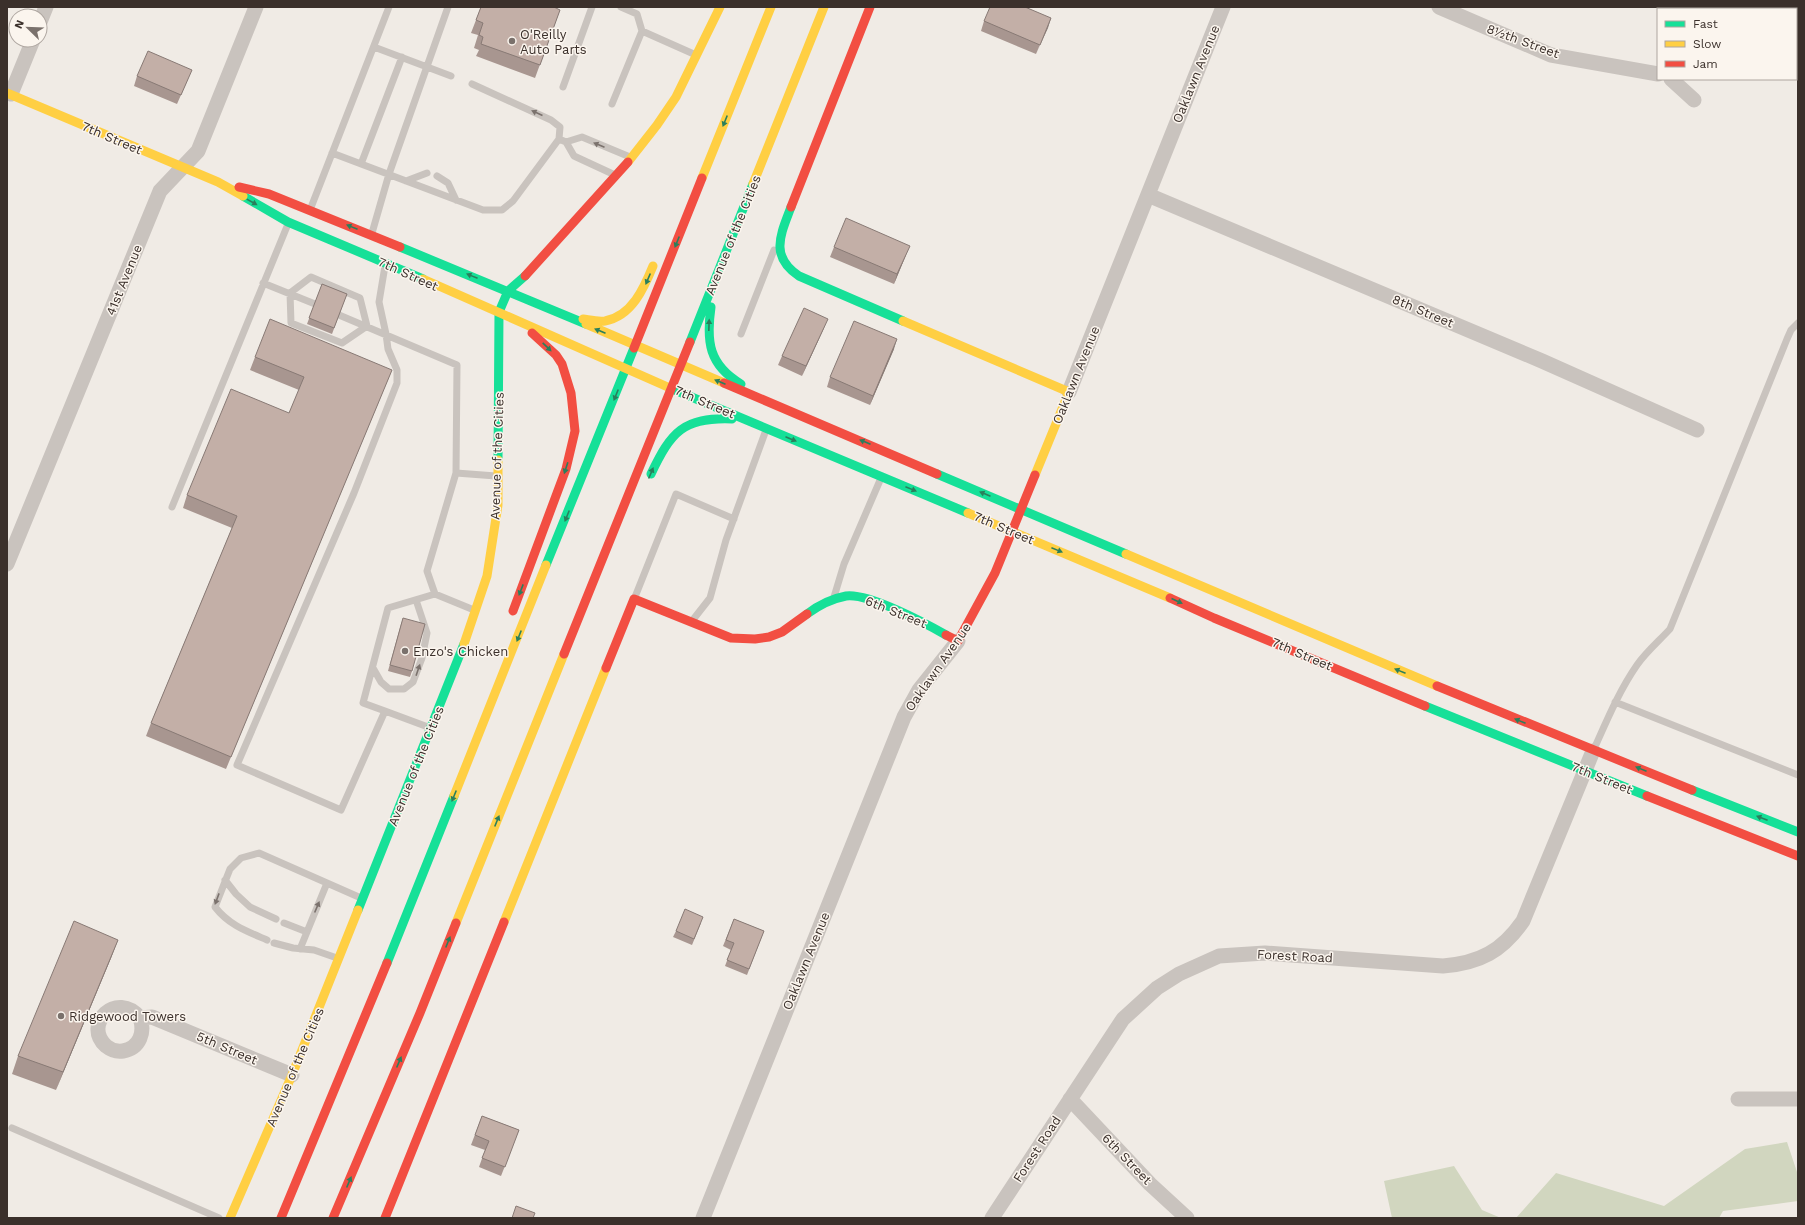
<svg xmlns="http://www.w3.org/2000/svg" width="1805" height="1225" font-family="'Work Sans',sans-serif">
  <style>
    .green { fill: #d1d6bf }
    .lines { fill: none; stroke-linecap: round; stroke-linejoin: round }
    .lane { stroke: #c9c3be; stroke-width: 7 }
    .street { stroke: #c9c3be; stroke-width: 15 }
    .fast { stroke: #16e098; stroke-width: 9 }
    .slow { stroke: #ffcf43; stroke-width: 9 }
    .jam { stroke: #f24e42; stroke-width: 9 }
    .wall { fill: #a89690 }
    .shaded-wall { fill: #887a75 }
    .building { fill: #c3afa7; stroke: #887a75 }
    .oneway { fill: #7b726d }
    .oneway2 { fill: #2a7f5c }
    .poi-dot { fill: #7a716c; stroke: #fbf5ee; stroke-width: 1.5 }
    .labels { text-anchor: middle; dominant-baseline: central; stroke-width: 3; stroke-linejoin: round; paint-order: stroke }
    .poi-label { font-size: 13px; fill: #3b302b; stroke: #fbf5ee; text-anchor: start }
    .street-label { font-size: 13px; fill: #3b302b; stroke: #fbf5ee }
  </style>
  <rect width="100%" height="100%" fill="#f0ebe5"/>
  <!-- green -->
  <path class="green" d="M1787 1142 1798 1175V1201L1723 1211 1719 1218H1516L1556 1173 1664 1206 1745 1149Z
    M1454 1166 1482 1210 1501 1218H1392L1384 1181Z"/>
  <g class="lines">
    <!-- lane -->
    <path class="lane" d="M621 7 637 14 642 31
      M374 47 451 76
      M472 84 551 120 560 127 559 139
      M563 87 592 7
      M612 104 642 31 696 55
      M566 142 574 156 615 175
      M332 153 483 210H502L513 201 559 139 566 142 582 137 630 157
      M361 164 402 57
      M437 176 448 183 456 200
      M406 181 427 173
      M310 210 389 7
      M372 233 389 174 448 7
      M385 266 379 302 386 334 388 349 397 370V383L354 493 237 765 341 810 385 711 363 703 388 608 435 594 474 610
      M311 277 360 298 367 326 342 343 291 323 290 293Z
      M263 283 315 304
      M339 315 457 365 456 473
      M741 334 774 250
      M172 507 288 224
      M435 594 427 571 456 473 496 476
      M635 597 676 494 734 519
      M834 597 844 564 881 478
      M692 621 710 598 726 540 766 430
      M373 668 381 682 389 689H404L413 682 422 658 427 633 416 600
      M1615 702 1798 775
      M385 711 428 727
      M1594 749C1607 720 1619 691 1637 665 1646 652 1659 641 1670 629L1787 339 1791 330 1798 323
      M225 880 236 894 250 907 276 919
      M284 923 307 932
      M267 940C246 931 229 925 215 907L230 869 241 858 259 853 361 898
      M274 943 293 948 314 950 337 958
      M300 949 327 883
      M12 1128 219 1218"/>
    <!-- street -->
    <path class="street" d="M1439 7 1551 55 1658 74
      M40 22 46 7
      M1671 79 1694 100
      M11 94 33 40
      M1148 195 1542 361 1697 430
      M1069 392 1223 7
      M7 564 160 191 198 151 256 7
      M140 1018C145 1032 140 1048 123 1051 117 1052 111 1050 106 1046 82 1024 117 990 140 1018L152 1017 292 1075
      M1070 1099 1150 1184 1187 1218
      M1738 1099H1798
      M703 1218 904 717 919 690 958 641
      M992 1218 1123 1019 1157 988 1179 974 1219 956 1265 953 1443 966C1480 963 1502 951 1523 921L1593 751"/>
    <!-- fast -->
    <path class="fast" d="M243 196 288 222 423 279
      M791 207C781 234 769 256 799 276L903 321
      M400 247 586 324
      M711 307C706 342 709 365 741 384
      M690 342 753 184
      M670 388 968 513
      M498 460 499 312 508 291 525 276
      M651 474C671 432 683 417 732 419
      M937 474 1126 554
      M546 565 634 348
      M807 614C819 605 830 599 846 596 869 593 925 623 946 635
      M1425 706 1647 796
      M1692 790 1798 832
      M358 910 464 644
      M387 963 454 796"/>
    <!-- slow -->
    <path class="slow" d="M7 93 218 182 243 196
      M628 162 657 125 676 97 720 7
      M702 178 771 7
      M753 184 824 7
      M423 279 670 388
      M583 319C590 320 598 322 605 321 632 316 644 288 653 266
      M903 321 1069 392 1035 475
      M586 324 724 383
      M968 513 1170 598
      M1126 554 1437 686
      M464 644 487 576 498 505V460
      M454 796 546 565
      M504 922 606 668
      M456 923 564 654
      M230 1218 292 1075 358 910"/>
    <!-- jam -->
    <path class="jam" d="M239 187 269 194 400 247
      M791 207 870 7
      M525 276 628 162
      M634 348 702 178
      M724 383 937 474
      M1170 598 1214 618 1425 706
      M513 611 566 469 575 431 571 393 562 364 556 355 532 333
      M946 635 958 641 995 573 1035 475
      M564 654 690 342
      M606 668 634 599 731 638 755 639 769 637 782 632 807 614
      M1437 686 1692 790
      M1647 796 1798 856
      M281 1218 387 963
      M333 1218 420 1013 456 923
      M385 1218 504 922"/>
  </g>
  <!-- wall -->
  <path class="wall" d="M481 7 560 10 535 78 476 56 479 50 474 48 478 35 471 33Z
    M1051 18 1036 54 981 31 984 21Z
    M137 76 188 79 177 104 134 86Z
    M834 247 906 255 894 284 830 257Z
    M322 284 347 294 332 334 307 324Z
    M824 328 802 376 778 365 782 356Z
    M894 349 870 405 827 387 830 377Z
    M255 357 392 370 387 382 226 769 146 736 151 723 232 528 183 508 187 495 289 413 299 390 250 370Z
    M403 618 412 671 410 677 388 671 401 624Z
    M734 919 764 931 747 975 725 966 731 950 723 946Z
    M701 923 692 945 673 937 676 931Z
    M118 940 111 958 56 1090 12 1074 18 1056Z
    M482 1116 519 1130 501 1176 479 1167 485 1150 471 1145Z"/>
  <!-- shaded-wall -->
  <path class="shaded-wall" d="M1051 18 1048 28 1036 54 1040 45Z
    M910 246 906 255 894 284 897 274Z
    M828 319 824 328 802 376 806 366Z
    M897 339 894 349 870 405 873 396Z
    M118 940 111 958 56 1090 63 1072Z"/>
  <!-- building -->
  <path class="building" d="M481 7H554L560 10 540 65 481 44 483 37 479 35 483 23 476 20Z
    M990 7H1025L1051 18 1040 45 984 21Z
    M148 51 192 70 181 95 137 76Z
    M846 218 910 246 897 274 834 247Z
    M322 284 347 294 334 328 309 318Z
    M804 308 828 319 806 366 782 356Z
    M270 319 392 370 231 757 151 723 237 516 187 495 231 389 289 413 304 377 255 357Z
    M854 321 897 339 873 396 830 377Z
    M403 618 425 624 412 671 390 665Z
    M685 909 703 917 694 939 676 931Z
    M734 919 764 931 749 969 727 960 734 943 726 940Z
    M74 921 118 940 63 1072 18 1056Z
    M482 1116 519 1130 505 1167 482 1158 489 1141 475 1135Z
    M516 1206 535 1213 533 1218H512Z"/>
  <!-- one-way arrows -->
  <defs><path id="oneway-solid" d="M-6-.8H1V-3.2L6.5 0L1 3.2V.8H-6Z"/></defs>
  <g class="oneway">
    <use href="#oneway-solid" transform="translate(537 113) rotate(-156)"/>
    <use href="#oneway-solid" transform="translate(599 145) rotate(-157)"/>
    <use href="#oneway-solid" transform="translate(418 670) rotate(-71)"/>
    <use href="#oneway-solid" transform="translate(217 899) rotate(110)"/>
    <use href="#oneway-solid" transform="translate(317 907) rotate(-67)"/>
  </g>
  <g class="oneway2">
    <use href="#oneway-solid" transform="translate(725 121) rotate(112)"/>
    <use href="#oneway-solid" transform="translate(252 202) rotate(29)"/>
    <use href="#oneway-solid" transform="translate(352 227) rotate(-158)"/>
    <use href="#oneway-solid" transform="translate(677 242) rotate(112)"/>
    <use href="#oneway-solid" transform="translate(472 276) rotate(-158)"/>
    <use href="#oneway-solid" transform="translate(648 279) rotate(113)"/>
    <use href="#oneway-solid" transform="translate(709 325) rotate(-88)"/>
    <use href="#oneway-solid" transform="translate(600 331) rotate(-157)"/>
    <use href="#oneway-solid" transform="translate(547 347) rotate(44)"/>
    <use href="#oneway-solid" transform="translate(720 382) rotate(-157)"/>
    <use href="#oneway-solid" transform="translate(616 395) rotate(112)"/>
    <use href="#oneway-solid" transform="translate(791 439) rotate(23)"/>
    <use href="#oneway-solid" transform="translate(865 442) rotate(-157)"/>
    <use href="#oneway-solid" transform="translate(566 468) rotate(108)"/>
    <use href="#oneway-solid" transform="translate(651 473) rotate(-67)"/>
    <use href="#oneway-solid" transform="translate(911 489) rotate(22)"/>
    <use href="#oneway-solid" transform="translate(985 494) rotate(-157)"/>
    <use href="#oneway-solid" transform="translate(567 516) rotate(112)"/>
    <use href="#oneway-solid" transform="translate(1057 550) rotate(22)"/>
    <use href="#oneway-solid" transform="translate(521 590) rotate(111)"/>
    <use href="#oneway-solid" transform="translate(1177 601) rotate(24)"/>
    <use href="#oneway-solid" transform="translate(519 636) rotate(112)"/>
    <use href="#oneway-solid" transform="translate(1400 671) rotate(-158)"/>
    <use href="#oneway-solid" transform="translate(1520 721) rotate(-158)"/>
    <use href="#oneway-solid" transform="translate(1641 769) rotate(-158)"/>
    <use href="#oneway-solid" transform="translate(454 796) rotate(112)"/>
    <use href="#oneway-solid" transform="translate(1762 818) rotate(-159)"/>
    <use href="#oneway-solid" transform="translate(497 821) rotate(-68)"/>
    <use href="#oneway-solid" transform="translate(448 942) rotate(-68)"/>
    <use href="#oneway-solid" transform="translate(399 1062) rotate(-67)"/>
    <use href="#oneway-solid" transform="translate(349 1182) rotate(-67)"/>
  </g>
  <!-- markers -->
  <g class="poi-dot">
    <circle cx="512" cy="41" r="4"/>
    <circle cx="405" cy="651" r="4"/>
    <circle cx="61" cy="1016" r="4"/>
  </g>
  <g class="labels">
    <!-- poi labels -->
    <g class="poi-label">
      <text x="520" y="34">O'Reilly<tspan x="520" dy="15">Auto Parts</tspan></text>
      <text x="413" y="651">Enzo's Chicken</text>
      <text x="69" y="1016">Ridgewood Towers</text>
    </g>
    <!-- street labels -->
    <g class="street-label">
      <text transform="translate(1523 41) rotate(20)">8½th Street</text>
      <text transform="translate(1196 74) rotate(-68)">Oaklawn Avenue</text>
      <text transform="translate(112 138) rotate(23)">7th Street</text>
      <text transform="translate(733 235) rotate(-68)">Avenue of the Cities</text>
      <text transform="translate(408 274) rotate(24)">7th Street</text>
      <text transform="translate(124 280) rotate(-68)">41st Avenue</text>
      <text transform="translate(1423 311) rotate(23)">8th Street</text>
      <text transform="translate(1076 375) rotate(-68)">Oaklawn Avenue</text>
      <text transform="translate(705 402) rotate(23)">7th Street</text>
      <text transform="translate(497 456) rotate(-88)">Avenue of the Cities</text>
      <text transform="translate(1004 528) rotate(23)">7th Street</text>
      <text transform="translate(896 612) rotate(22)">6th Street</text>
      <text transform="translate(1302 654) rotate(23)">7th Street</text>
      <text transform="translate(938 667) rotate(-55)">Oaklawn Avenue</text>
      <text transform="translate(416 766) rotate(-68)">Avenue of the Cities</text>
      <text transform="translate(1602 778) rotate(22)">7th Street</text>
      <text transform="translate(1295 956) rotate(3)">Forest Road</text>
      <text transform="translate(806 961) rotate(-68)">Oaklawn Avenue</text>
      <text transform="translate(227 1048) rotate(23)">5th Street</text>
      <text transform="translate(295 1067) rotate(-67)">Avenue of the Cities</text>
      <text transform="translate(1037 1149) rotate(-57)">Forest Road</text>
      <text transform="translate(1127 1159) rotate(46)">6th Street</text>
    </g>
  </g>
  <!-- border -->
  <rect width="1805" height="1225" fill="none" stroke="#3b302b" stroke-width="16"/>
  <!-- legend -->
  <rect x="1657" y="8" width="140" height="72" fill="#fbf5ee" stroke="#aea6a0"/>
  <rect x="1665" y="21" width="20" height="6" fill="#16e098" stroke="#aea6a0"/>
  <text x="1693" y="28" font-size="12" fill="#3b302b">Fast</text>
  <rect x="1665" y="41" width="20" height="6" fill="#ffcf43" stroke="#aea6a0"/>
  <text x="1693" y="48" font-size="12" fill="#3b302b">Slow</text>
  <rect x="1665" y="61" width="20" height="6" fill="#f24e42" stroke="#aea6a0"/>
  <text x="1693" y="68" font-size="12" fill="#3b302b">Jam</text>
  <!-- north arrow -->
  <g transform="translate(28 28) rotate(293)"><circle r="19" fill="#fbf5ee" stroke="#aea6a0"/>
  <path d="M0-3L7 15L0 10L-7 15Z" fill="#7a716c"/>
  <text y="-6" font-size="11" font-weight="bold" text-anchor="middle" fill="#3b302b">N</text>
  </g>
</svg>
